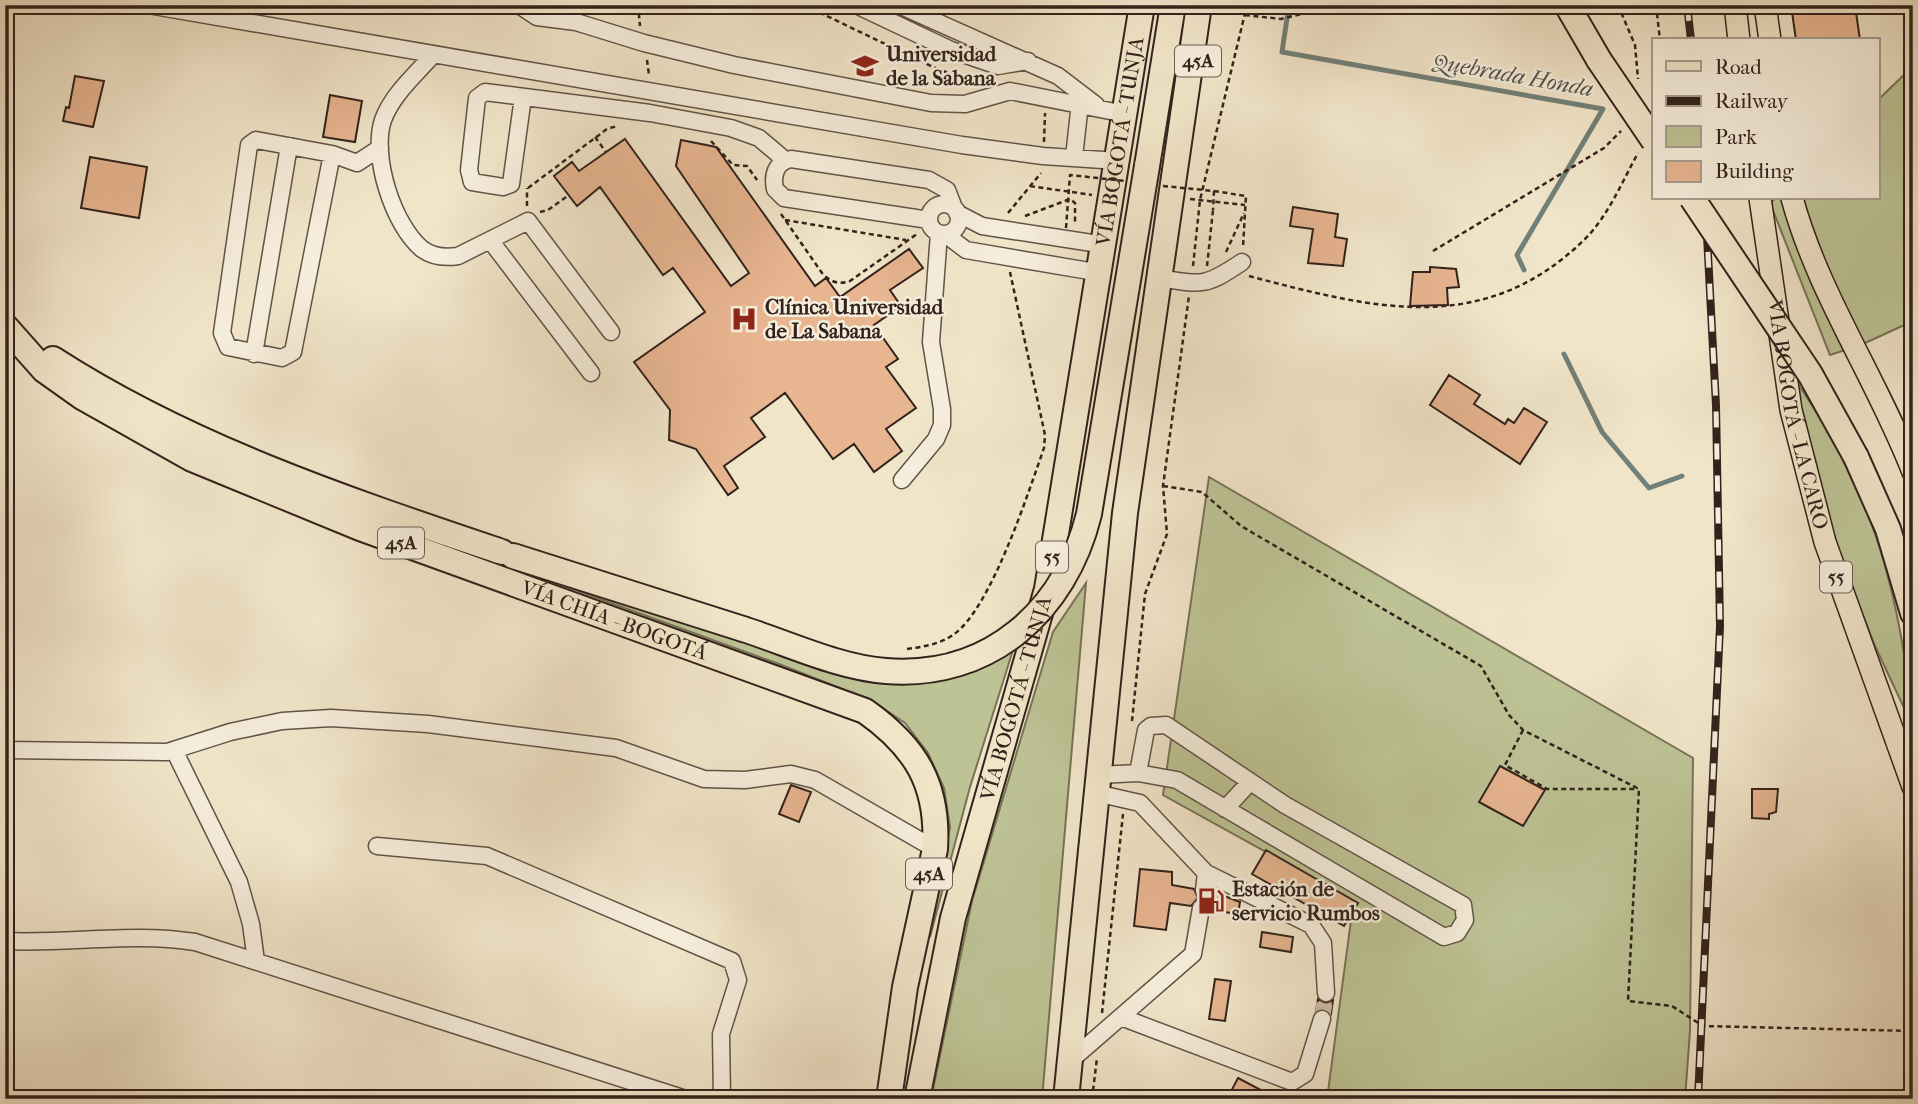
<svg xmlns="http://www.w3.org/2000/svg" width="1918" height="1104" font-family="'IM FELL French Canon',serif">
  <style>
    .green { fill: #bdc395; stroke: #787258; stroke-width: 2 }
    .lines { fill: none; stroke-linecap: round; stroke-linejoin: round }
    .stream { stroke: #718078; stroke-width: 5 }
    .building { fill: #e7b590; stroke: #32221c; stroke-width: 2 }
    .minor-tunnel { stroke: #cbbea6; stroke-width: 16; stroke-dasharray: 16 8; stroke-linecap: butt }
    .minor-casing { stroke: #625347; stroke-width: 19 }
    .major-casing { stroke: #32221c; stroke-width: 24 }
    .highway-casing { stroke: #32221c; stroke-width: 28 }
    .path { stroke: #32221c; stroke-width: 2.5; stroke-dasharray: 5 3.5; stroke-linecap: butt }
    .minor { stroke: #f6eedc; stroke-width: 16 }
    .major { stroke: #f1e5c9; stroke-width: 21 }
    .highway { stroke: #f1e5c9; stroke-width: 24 }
    .rail-casing { stroke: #32221c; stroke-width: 8 }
    .rail { stroke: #f6eedc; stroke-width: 5; stroke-dasharray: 16; stroke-linecap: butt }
    .highway-bridge-casing { stroke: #32221c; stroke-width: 28; stroke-linecap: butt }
    .path-bridge { stroke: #32221c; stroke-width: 2.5; stroke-dasharray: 5 3.5; stroke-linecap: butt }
    .highway-bridge { stroke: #f1e5c9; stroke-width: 24 }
    .labels { text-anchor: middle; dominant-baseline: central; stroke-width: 5; stroke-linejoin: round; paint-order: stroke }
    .shield { fill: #f6eedc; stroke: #6d5f56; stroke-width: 2 }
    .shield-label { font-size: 19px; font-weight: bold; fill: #32221c }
    .poi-label { font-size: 21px; font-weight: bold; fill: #32221c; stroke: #f6eedc; text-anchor: start }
    .street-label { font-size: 21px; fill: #32221c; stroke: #f6eedc }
    .water-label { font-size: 23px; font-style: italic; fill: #52514a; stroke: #f6eedc }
  </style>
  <rect width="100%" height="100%" fill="#f1e5c9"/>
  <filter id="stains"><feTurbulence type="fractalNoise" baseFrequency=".00286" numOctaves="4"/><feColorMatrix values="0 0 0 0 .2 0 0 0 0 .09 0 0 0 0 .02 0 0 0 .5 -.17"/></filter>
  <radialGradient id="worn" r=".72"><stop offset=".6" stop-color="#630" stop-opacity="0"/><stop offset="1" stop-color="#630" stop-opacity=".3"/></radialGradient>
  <!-- green -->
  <path class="green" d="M1913 66V321L1863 344 1830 355 1770 203 1776 198H1878V100Z
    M1793 377C1854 464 1884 538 1902 642 1907 671 1913 698 1913 727L1875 646 1828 525Z
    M1209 477 1693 758 1690 1031 1685 1099H1327L1352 913 1358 903 1163 795Z
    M396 525 855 673 982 665 1013 650 970 787 930 937 950 827 944 788 928 753 905 723 872 701 779 664Z
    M1086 583 1042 1099H931L972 901 1053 632Z"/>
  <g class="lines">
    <!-- stream -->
    <path class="stream" d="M1289 5 1282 52 1603 109 1517 255 1524 270
      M1564 354 1602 432 1649 488 1682 476"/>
  </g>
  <!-- building -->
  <path class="building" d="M1791 5H1855L1860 40H1796Z
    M75 76 104 81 93 127 63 121 66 107 69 108Z
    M330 95 362 101 355 142 323 137Z
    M625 139 731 286 749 273 676 166 681 140 716 147 815 286 826 278 840 297 909 249 923 268 890 290 901 306 874 325 898 359 886 367 916 408 886 429 902 451 874 472 854 444 833 459 785 393 751 418 765 437 724 466 738 488 728 495 696 449 669 440 670 410 634 362 705 312 673 268 663 275 600 187 577 206 554 176 572 162 579 171Z
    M90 157 147 167 139 218 81 208Z
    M1293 207 1338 214 1335 237 1347 239 1343 266 1308 263 1313 229 1290 226Z
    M1430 267 1456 269 1459 287 1447 288 1448 305 1410 306 1413 272H1430Z
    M1449 375 1480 395 1474 404 1505 424 1508 419 1514 423 1524 408 1547 422 1520 464 1430 405Z
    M1500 766 1545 790 1523 826 1479 802Z
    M791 785 811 792 799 822 779 814Z
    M1752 789H1778L1776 812 1769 814V819L1752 818Z
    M1266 850 1358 903 1344 926 1252 874Z
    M1140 869 1172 872V885L1194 889 1198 898 1191 906 1170 903 1166 930 1134 926Z
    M1214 892 1240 902 1238 914 1211 910 1207 900Z
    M1262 932 1293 937 1291 952 1260 947Z
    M1215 979 1231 981 1225 1021 1209 1019Z
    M1318 999 1326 1003 1333 1000 1331 1014 1324 1009 1316 1011Z
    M1238 1078 1278 1099H1227Z"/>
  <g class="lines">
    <!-- minor-tunnel -->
    <path class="minor-tunnel" d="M1322 1019 1326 993"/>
    <!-- minor casing -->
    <g class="minor-casing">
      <path id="minor" d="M148 5 962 145 1043 156 1118 161
        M519 5 537 17 576 22 644 43 734 65 931 103 965 104 1010 91 1125 114
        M856 5 951 50 998 66 1028 61
        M899 5 1058 76 1096 105
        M432 56C415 75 392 95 383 120 371 156 393 225 422 249 433 257 445 258 458 256L528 221 611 332
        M523 97 511 184 503 187 472 182 469 170 477 98 485 92 650 113 731 128 759 138 785 160
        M332 154 293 352 282 358 228 347 222 333 249 145 256 140 332 154 357 163 380 148
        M1074 157 1080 103
        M929 219a15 15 0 1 1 30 0a15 15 0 1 1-30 0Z
        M957 213 982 226 1105 245
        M929 220 784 198 775 189C772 175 776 162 791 159L929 180 947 190 954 208
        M945 234 966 250 1101 273
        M490 240 591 373
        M1159 278C1202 285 1205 287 1242 262
        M254 354 289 146
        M902 480 936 439 942 425V409L931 342 939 233
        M5 750 167 752 230 732 282 721 331 718 428 724 616 748 704 779 745 780 791 774 815 780 935 849
        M174 750 239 882 251 924 256 961
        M1098 775 1138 773 1146 730 1151 726 1166 725 1285 805 1463 905 1465 920 1457 933 1444 937 1177 780 1138 773
        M1096 793 1140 803 1206 873 1311 925 1323 943 1326 993
        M1225 809 1250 782
        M377 846 487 856 732 961 738 980 721 1034 722 1099
        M1204 890 1206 873
        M5 941C69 944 133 932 195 942L686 1099
        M1121 1017 1292 1082 1305 1074 1322 1019
        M1070 1061 1193 954 1201 908"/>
    </g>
    <!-- major casing -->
    <g class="major-casing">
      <g id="major">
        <path d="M1735 5 1739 40"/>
        <path d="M1765 5 1770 40"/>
        <path id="s1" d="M1760 198 1791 410 1825 542 1913 787"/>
        <path d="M1792 198C1818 294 1877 379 1913 472"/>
      </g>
    </g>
    <!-- highway casing -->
    <g class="highway-casing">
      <g id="highway">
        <path d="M1567 5 1599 60"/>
        <path d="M1147 166 1173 5"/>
        <path id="s2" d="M5 326 44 370 82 397 192 459 360 528 865 711C916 747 939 785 935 849L905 987 889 1099"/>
        <path d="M53 359C191 448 348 500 502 552"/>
        <path d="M1856 457 1888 529 1913 613"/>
        <path d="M513 556 743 629"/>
        <path id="s3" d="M917 1099 953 918 1047 589 1142 5"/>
        <path d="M1066 1099 1125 513 1199 5"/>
      </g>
    </g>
    <!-- path -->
    <path class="path" d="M638 5 640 26
      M804 5 933 67 976 84
      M1618 5 1635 45 1638 79
      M1656 5 1660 40
      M1245 15 1281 19 1337 5
      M647 60 649 75
      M595 137 606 152
      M711 141 733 165 747 166 757 180
      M1044 142 1045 113
      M1030 186 1092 195
      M528 188 607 129 617 126
      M1214 191 1246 196 1243 247
      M1190 199 1245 205
      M527 206V188
      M540 212 548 210 569 195
      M1008 213 1041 173
      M781 214 822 273C830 282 839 285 850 281L917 234
      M1025 216 1070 199 1075 203V225
      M785 220 906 240
      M1433 251 1604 148 1621 131
      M1226 252 1244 213
      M1193 266 1200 200 1247 5
      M1207 266 1213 210
      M1249 276C1371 308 1483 339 1585 239 1608 216 1622 182 1638 153
      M1163 486 1202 492 1241 526 1481 666 1509 715 1523 730 1639 789 1628 1001 1672 1006 1703 1026 1913 1031
      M907 649C923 647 940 644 953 635 991 609 1028 493 1044 448L1045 435 1010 272
      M1132 721 1145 594 1167 534 1163 486 1189 296
      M1523 730 1505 765 1547 789H1638
      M1102 1013 1123 814
      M1092 1099 1097 1058"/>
    <!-- minor -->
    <use href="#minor" class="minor"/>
    <!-- major -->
    <use href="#major" class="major"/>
    <!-- highway -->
    <use href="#highway" class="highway"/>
    <!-- rail casing -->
    <g class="rail-casing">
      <path id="rail" d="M1687 5 1691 40
        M1698 1099 1720 626 1716 405 1705 198"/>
    </g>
    <!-- rail -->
    <use href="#rail" class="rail"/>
    <!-- highway-bridge casing -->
    <g class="highway-bridge-casing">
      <path id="highway-bridge" d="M1599 60 1654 141
        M1692 198 1810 374 1856 457
        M743 629C787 643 840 668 886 671 990 679 1065 611 1089 514L1147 166"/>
    </g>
    <!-- path-bridge -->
    <path class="path-bridge" d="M1163 186 1214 191 1213 210
      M1066 228 1070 175 1125 181"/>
    <!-- highway-bridge -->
    <use href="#highway-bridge" class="highway-bridge"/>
  </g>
  <!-- icons -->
  <defs>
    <g id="university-bare" transform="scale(2.1)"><path d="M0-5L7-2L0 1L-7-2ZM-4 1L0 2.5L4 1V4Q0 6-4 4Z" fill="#8f2418" stroke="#f6eedc" stroke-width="2.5" paint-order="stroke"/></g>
    <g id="hospital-bare" transform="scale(2.1)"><path d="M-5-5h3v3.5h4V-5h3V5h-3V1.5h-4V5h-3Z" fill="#8f2418" stroke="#f6eedc" stroke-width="2.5" paint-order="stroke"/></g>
    <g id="fuel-bare" transform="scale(2.1)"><path d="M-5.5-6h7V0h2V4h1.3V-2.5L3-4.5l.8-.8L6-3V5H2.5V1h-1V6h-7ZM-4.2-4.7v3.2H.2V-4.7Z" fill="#8f2418" stroke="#f6eedc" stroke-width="2.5" paint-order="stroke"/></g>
  </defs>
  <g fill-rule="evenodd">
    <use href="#university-bare" x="865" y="66"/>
    <use href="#hospital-bare" x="744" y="319"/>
    <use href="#fuel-bare" x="1211" y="901"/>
  </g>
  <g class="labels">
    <!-- shield labels -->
    <g class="shield">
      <rect x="1175" y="45.5" width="46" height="31" rx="5"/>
      <rect x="378" y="527.5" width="46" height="31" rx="5"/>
      <rect x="1036" y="541.5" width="32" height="31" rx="5"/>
      <rect x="1820" y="561.5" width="32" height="31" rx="5"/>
      <rect x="906" y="858.5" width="46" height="31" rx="5"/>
    </g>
    <g class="shield-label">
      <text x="1198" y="61">45A</text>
      <text x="401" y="543">45A</text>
      <text x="1052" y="557">55</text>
      <text x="1836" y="577">55</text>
      <text x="929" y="874">45A</text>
    </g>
    <!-- poi labels -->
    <g class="poi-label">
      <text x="886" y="54">Universidad<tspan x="886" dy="24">de la Sabana</tspan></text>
      <text x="765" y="307">Clínica Universidad<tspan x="765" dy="24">de La Sabana</tspan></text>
      <text x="1232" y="889">Estación de<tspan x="1232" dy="24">servicio Rumbos</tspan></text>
    </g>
    <!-- street labels -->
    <g class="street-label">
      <text stroke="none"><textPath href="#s3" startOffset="980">VÍA BOGOTÁ - TUNJA</textPath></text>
      <text stroke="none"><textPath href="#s1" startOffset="220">VÍA BOGOTÁ - LA CARO</textPath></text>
      <text stroke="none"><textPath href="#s2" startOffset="684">VÍA CHÍA - BOGOTÁ</textPath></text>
      <text stroke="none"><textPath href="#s3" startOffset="413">VÍA BOGOTÁ - TUNJA</textPath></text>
    </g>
    <!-- water labels -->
    <g class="water-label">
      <text transform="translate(1513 75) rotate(10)">Quebrada Honda</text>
    </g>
  </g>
  <!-- margin -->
  <rect width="1918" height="1104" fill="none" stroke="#f1e5c9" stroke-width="28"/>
  <rect x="7" y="7" width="1904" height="1090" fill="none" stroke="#32221c" stroke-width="3.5"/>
  <rect x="14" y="14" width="1890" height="1076" fill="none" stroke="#32221c" stroke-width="2"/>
  <!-- legend -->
  <rect x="1652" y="38" width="228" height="161" fill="#f6eedc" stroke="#a89c8f" stroke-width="2"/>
  <rect x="1666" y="61" width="35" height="10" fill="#f1e5c9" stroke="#a89c8f" stroke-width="2"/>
  <text x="1715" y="74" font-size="21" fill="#32221c">Road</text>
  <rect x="1666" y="96" width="35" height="10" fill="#32221c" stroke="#a89c8f" stroke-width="2"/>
  <text x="1715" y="108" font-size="21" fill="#32221c">Railway</text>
  <rect x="1666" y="126" width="35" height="21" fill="#bdc395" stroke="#a89c8f" stroke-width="2"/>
  <text x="1715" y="144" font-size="21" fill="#32221c">Park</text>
  <rect x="1666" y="161" width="35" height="21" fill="#e7b590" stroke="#a89c8f" stroke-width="2"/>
  <text x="1715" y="178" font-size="21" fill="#32221c">Building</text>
  <rect width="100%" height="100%" filter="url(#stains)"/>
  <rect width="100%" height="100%" fill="url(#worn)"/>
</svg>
